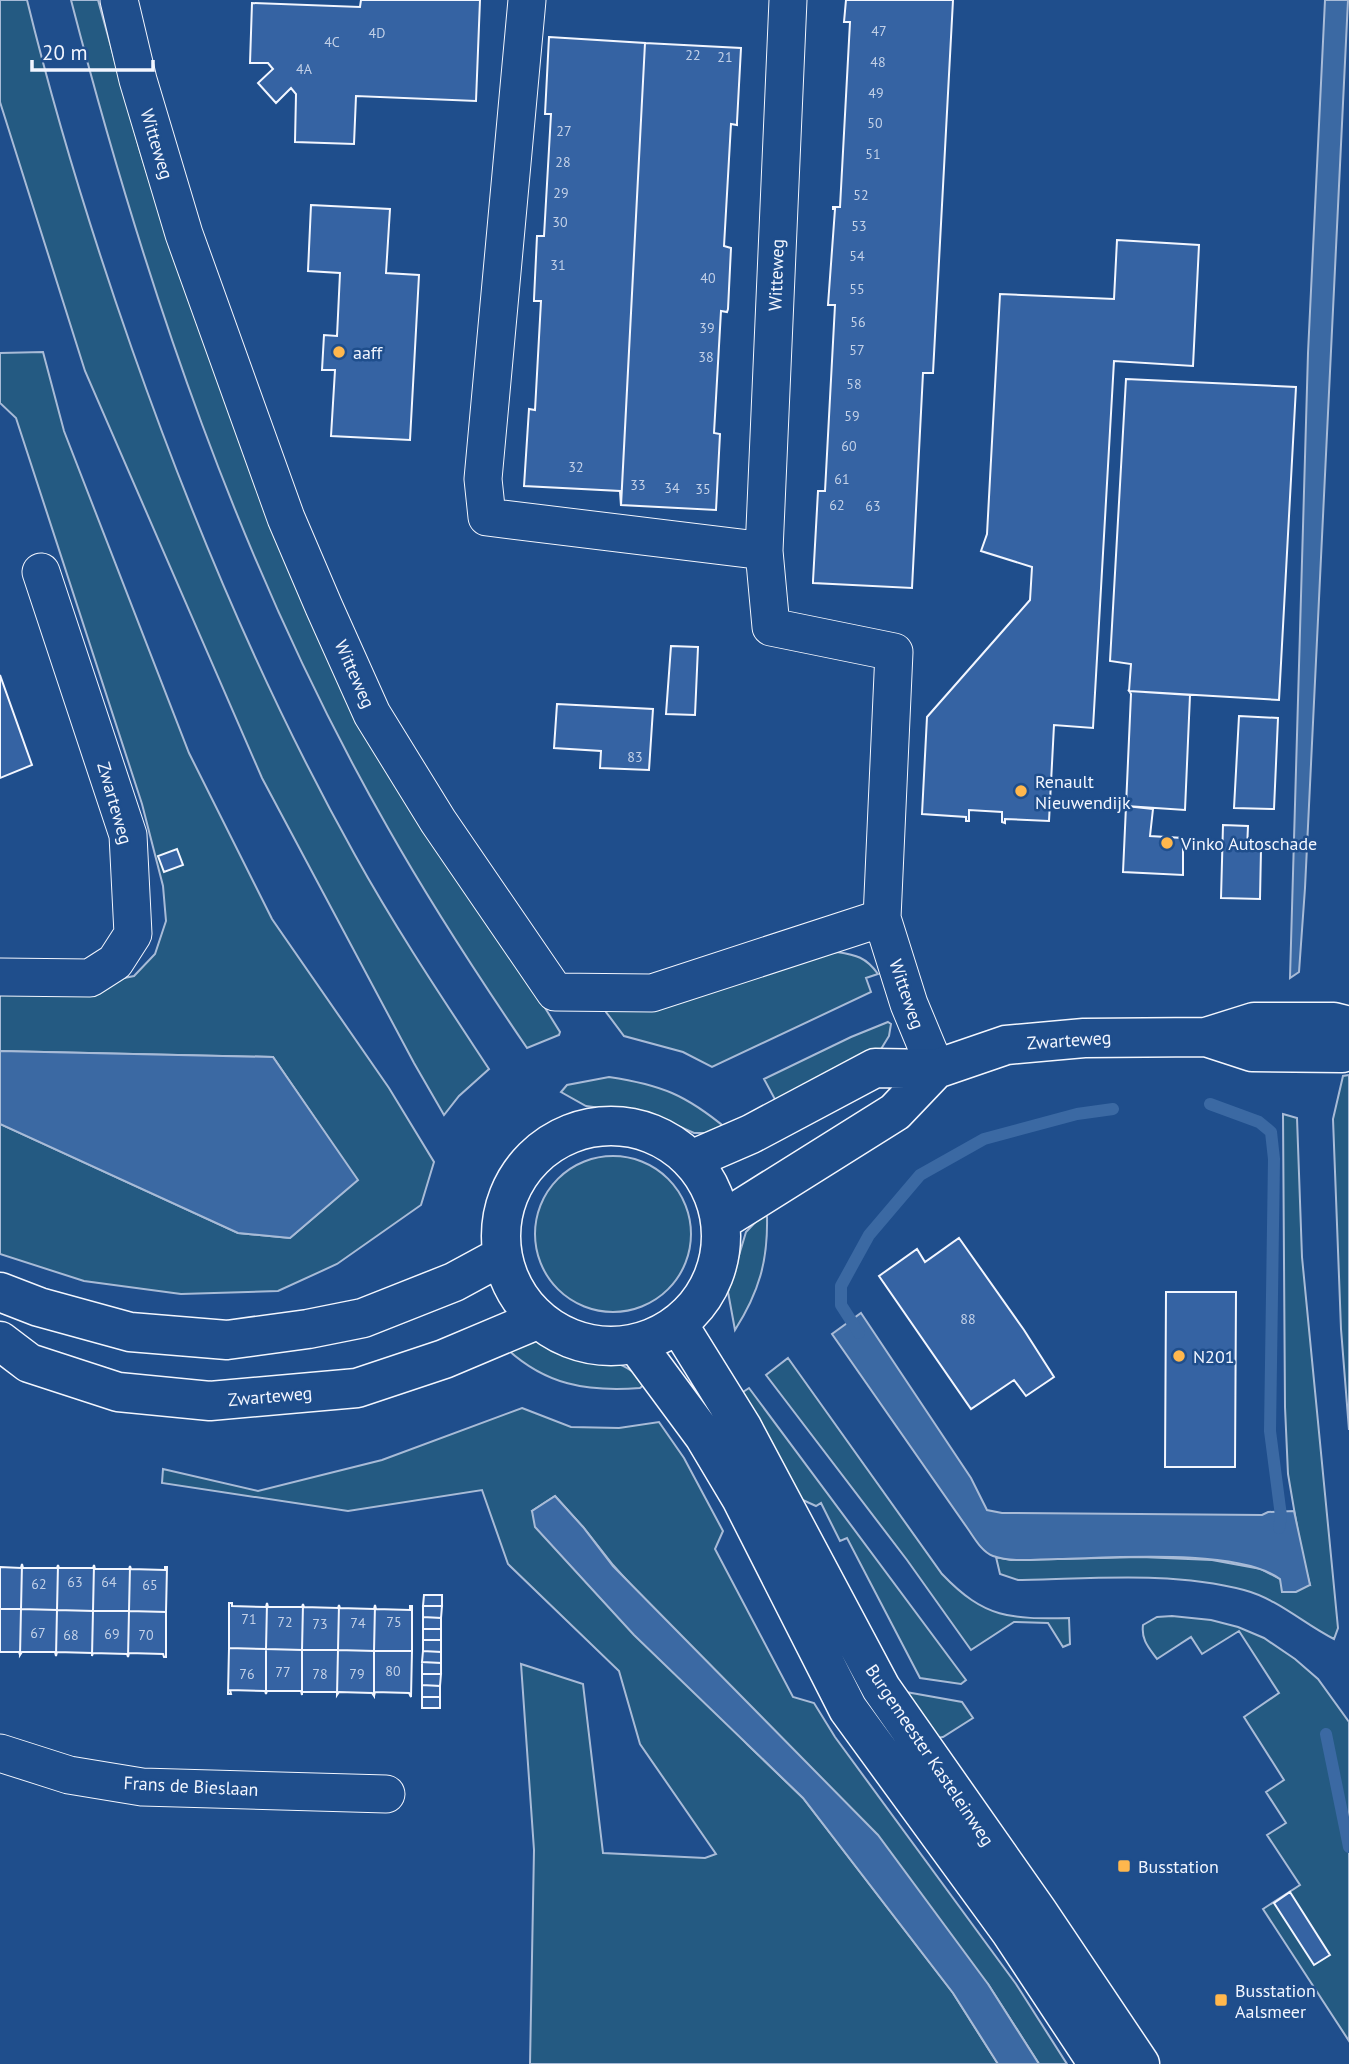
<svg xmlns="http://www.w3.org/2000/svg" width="1349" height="2064" font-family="'PT Sans',sans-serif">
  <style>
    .green { fill: #245a82; stroke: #a8bbd7; stroke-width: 2 }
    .water { fill: #3b69a3; stroke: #a8bbd7; stroke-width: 2 }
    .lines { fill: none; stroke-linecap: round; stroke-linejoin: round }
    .stream { stroke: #3b69a3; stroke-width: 12 }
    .building { fill: #3563a3; stroke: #f2f6ff; stroke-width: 2 }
    .street-casing { stroke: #f2f6ff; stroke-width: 39 }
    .secondary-casing { stroke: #f2f6ff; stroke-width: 41 }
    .street { stroke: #1f4e8c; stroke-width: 37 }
    .secondary { stroke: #1f4e8c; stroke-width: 38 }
    .poi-dot { fill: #ffb74d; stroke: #1f4e8c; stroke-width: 2.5 }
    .labels { text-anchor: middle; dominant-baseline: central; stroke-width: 5; stroke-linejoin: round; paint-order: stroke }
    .number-label { font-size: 14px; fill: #c3d1e8 }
    .street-label { font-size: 18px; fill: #f2f6ff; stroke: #1f4e8c }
    .poi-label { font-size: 18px; fill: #f2f6ff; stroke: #1f4e8c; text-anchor: start }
  </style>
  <rect width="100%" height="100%" fill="#1f4e8c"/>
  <!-- green -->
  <path class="green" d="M0 0H27C56 118 92 235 132 349 193 523 265 694 355 855 396 929 443 999 489 1069L459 1096 444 1115 414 1063 262 778 85 371 0 102Z
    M71 0H98L140 151 175 262 265 511 524 974 560 1032 559 1035 527 1048C478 976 431 904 388 828 241 571 145 285 71 0Z
    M43 352 64 431 189 753 272 919 389 1088 434 1162 421 1205 337 1264 278 1291 181 1294 84 1281 0 1254V1124L238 1233 290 1238 357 1180 273 1057 0 1051V987L104 982 134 976 155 954 166 921 163 886 142 804 16 418 0 403V353Z
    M837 952C856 955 866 957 878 974L866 978 871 992 712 1067 683 1052 624 1036 606 1012 609 1003Z
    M888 1022 891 1024 889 1036 878 1054 778 1105 764 1079 851 1037Z
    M1349 1075V1430L1341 1329 1333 1119 1343 1076Z
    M609 1077C662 1085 686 1095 727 1129L710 1133H694L653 1115 586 1106 561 1092 567 1085Z
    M1283 1114 1297 1118 1302 1257 1338 1628 1334 1639C1304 1624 1278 1599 1244 1590 1171 1571 1092 1579 1018 1580L1000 1574 996 1557 1011 1560 1141 1557 1212 1560 1261 1569 1280 1579 1310 1585 1302 1556 1288 1474 1285 1407Z
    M535 1234a78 78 0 1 1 156 0a78 78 0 1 1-156 0Z
    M763 1214 767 1217C768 1261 759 1292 735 1330L728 1292 746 1232Z
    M540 1339C553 1345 567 1354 581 1357 613 1365 619 1357 646 1383L640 1388C587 1392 545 1385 505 1347Z
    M788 1358 942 1574C985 1619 1010 1619 1069 1618L1070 1644 1063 1647 1048 1623 1014 1622 971 1650 907 1560 766 1375Z
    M749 1388 966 1680 961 1684 920 1678 847 1538 840 1541 821 1503 816 1506 794 1496 737 1396Z
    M522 1408 571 1427 619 1428 659 1422 684 1458 723 1531 715 1549 793 1697 814 1703 835 1737 1016 1984 1067 2064H1039L988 1984 613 1565 583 1527 555 1496 532 1511 748 1745 803 1798 953 1993 998 2064H530L534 1850 521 1664 583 1684 603 1853 705 1858 716 1854 640 1744 619 1671 508 1564 482 1490 348 1511 162 1483 163 1469 258 1491 382 1460Z
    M1172 1616 1211 1620 1238 1627 1264 1638 1295 1659 1318 1679 1349 1722V2041L1263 1909 1300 1885 1267 1835 1286 1823 1266 1792 1284 1780 1244 1717 1279 1693 1239 1631 1202 1654 1191 1637 1157 1659C1149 1648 1141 1640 1143 1625L1157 1617Z
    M906 1692 962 1702 973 1718 943 1737 937 1738Z"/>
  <!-- water -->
  <path class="water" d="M1325 0H1348L1305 888 1299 972 1290 978 1308 353Z
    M0 1051 273 1057 358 1180 290 1238 238 1233 0 1124Z
    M861 1313 971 1478 987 1510 1002 1513 1262 1515 1268 1512 1294 1511 1310 1585 1296 1592H1282L1280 1579C1238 1548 1111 1558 1058 1559 1037 1559 1013 1563 993 1556 982 1552 975 1539 968 1529L832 1334Z
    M555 1496 583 1527 613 1566 878 1835 988 1984 1039 2064H998L953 1993 803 1798 634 1635 535 1527 532 1511Z"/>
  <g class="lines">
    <!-- stream -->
    <path class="stream" d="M1210 1104 1259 1122 1271 1132 1274 1159 1270 1431 1281 1516 1279 1528
      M859 1333 841 1305V1286L869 1235 920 1175 984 1139 1077 1114 1113 1109
      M1326 1734 1349 1847"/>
  </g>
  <!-- building -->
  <path class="building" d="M361 0H480L476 101 356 96 354 144 295 142 296 94 291 88 276 103 258 83 273 69 268 63H250L252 3 360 7Z
    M846 0H953L933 373H923L912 588 813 583V581L818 491H825L835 305H828L835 209H833V207H840L850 22H844Z
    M549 37 645 43 621 506 620 491 524 486 529 409 535 410 541 301H534V299L537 236H544L551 114H545Z
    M645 43 741 48 737 122V125L731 124 724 246 731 248 728 309 727 312 721 311 714 433 720 434 716 510 621 505Z
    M311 205 390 209 386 273 419 275 410 440 331 436 335 370H322L324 335 337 336 340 273 308 271Z
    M1117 240 1199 245 1193 366 1114 361 1093 728 1054 725 1049 821 1005 819V823L1002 822V812L969 810V821H966V817L922 814 927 717 1030 600 1032 567 981 551 987 534 1000 294 1114 299Z
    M1126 379 1296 387 1279 700 1129 691 1131 664 1110 661Z
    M671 646 698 647 695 715 666 714Z
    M0 675 32 765 0 778Z
    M1129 691 1190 695 1185 810 1126 806 1131 694Z
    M557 704 653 709 649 770 600 768 601 751 554 748Z
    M1239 716 1278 718 1274 809 1234 808Z
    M1126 806 1153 809 1150 836 1183 838V875L1123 872Z
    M1223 825 1248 826 1247 849H1261L1260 899 1221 898Z
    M177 849 183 865 164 872 158 856Z
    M959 1238 1024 1330 1054 1377 1026 1396 1014 1380 971 1409 879 1276 917 1249 925 1262Z
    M1166 1292H1236L1235 1467H1165Z
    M22 1564 21 1609H0V1567L21 1568Z
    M22 1564 23 1568H57L58 1565 57 1610 21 1609Z
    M58 1565 59 1568H93L94 1565 93 1611 57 1610Z
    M94 1565 95 1569H129L130 1566 129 1611H93Z
    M130 1566 131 1569 165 1570V1567H167L166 1612 129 1611Z
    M424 1595H442V1606H423Z
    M229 1603H232V1606L266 1607 267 1603 266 1649 229 1648Z
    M267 1603 268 1607H302L303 1604 302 1650 266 1649Z
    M303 1604 304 1607 338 1608 339 1605 338 1650H302Z
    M339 1605 340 1608 374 1609 375 1605 374 1651 338 1650Z
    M375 1605 376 1609 410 1610V1606H412V1651H374Z
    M423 1606H442L441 1618 423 1617Z
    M0 1609H21L20 1655 19 1652H0Z
    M21 1609 57 1610 56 1656 55 1652H22L20 1655Z
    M57 1610 93 1611 92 1656V1653L57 1652 56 1656Z
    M93 1611H129L128 1657 127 1654 93 1653 92 1656Z
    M129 1611 166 1612V1657H164L163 1654 129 1653 128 1657Z
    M423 1617 441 1618V1629H423Z
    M423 1629H441V1640H423Z
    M423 1640H441V1652L423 1651Z
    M229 1648 266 1649V1694L265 1691 230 1690 231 1694H228Z
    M266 1649 302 1650V1695L301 1691H267L266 1694Z
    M302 1650H338L337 1695V1692H302V1695Z
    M338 1650 374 1651V1696L372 1693 339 1692 337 1695Z
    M374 1651H412L411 1697 409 1693 375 1692 374 1696Z
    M423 1651 441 1652V1663L422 1662Z
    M422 1662 441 1663V1674H422Z
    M422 1674H441L440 1686 422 1685Z
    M422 1685 440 1686V1697H422Z
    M422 1697H440V1708H422Z
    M1290 1892 1330 1955 1314 1965 1274 1903Z"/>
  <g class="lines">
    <!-- street casing -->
    <g class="street-casing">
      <path id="street" d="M119 0 138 80 184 234 286 518 324 607 372 714 438 821 555 992 652 993 882 918 909 1004 936 1069
        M527 0 483 479 487 517 764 551 771 627 894 652 882 918
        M764 551 788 0
        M0 977 90 978 115 962 133 934 128 835 41 572
        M0 1753 69 1775 142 1787 386 1794"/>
    </g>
    <!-- secondary casing -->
    <g class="secondary-casing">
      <path id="secondary" d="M1206 1037 1254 1022H1334L1349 1026
        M501 1236a110 110 0 1 1 220 0a110 110 0 1 1-220 0Z
        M691 1160 751 1134 875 1068 936 1069 1006 1045 1084 1038 1206 1037 1252 1052 1342 1053 1349 1050
        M721 1221 895 1112 936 1069
        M0 1292 39 1307 130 1332 227 1340 308 1329 363 1318 454 1282 502 1256
        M678 1324 742 1427 881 1688 1038 1912 1140 2064
        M0 1341 29 1363 118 1392 210 1401 357 1388 444 1359 539 1319
        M636 1344 704 1436 741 1498 848 1709 1010 1931 1098 2064"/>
    </g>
    <!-- street -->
    <use href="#street" class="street"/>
    <!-- secondary -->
    <use href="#secondary" class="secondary"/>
  </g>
  <!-- markers -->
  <g class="poi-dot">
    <circle cx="339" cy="352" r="7"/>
    <circle cx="1021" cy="791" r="7"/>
    <circle cx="1167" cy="843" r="7"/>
    <circle cx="1179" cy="1356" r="7"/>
    <rect x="1117" y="1859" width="14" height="14" rx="3.5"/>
    <rect x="1214" y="1993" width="14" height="14" rx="3.5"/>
  </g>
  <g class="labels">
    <!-- number labels -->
    <g class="number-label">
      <text x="879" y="31">47</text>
      <text x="377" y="33">4D</text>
      <text x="332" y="42">4C</text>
      <text x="693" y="55">22</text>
      <text x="725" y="57">21</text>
      <text x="878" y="62">48</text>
      <text x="304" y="69">4A</text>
      <text x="876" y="93">49</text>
      <text x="875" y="123">50</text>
      <text x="564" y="131">27</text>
      <text x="873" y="154">51</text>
      <text x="563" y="162">28</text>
      <text x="561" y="193">29</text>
      <text x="861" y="195">52</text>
      <text x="560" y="222">30</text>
      <text x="859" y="226">53</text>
      <text x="857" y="256">54</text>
      <text x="558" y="265">31</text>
      <text x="708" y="278">40</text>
      <text x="857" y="289">55</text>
      <text x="858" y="322">56</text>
      <text x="707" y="328">39</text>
      <text x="857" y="350">57</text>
      <text x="706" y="357">38</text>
      <text x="854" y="384">58</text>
      <text x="852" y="416">59</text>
      <text x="849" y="446">60</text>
      <text x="576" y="467">32</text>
      <text x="842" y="479">61</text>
      <text x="638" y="485">33</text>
      <text x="672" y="488">34</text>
      <text x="703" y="489">35</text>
      <text x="837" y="505">62</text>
      <text x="873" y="506">63</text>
      <text x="635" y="757">83</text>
      <text x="968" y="1319">88</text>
      <text x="75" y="1582">63</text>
      <text x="109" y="1582">64</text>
      <text x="39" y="1584">62</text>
      <text x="150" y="1585">65</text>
      <text x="249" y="1619">71</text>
      <text x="285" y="1622">72</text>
      <text x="394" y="1622">75</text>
      <text x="358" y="1623">74</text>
      <text x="320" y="1624">73</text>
      <text x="38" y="1633">67</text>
      <text x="112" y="1634">69</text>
      <text x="71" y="1635">68</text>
      <text x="146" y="1635">70</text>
      <text x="393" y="1671">80</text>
      <text x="283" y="1672">77</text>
      <text x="247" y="1674">76</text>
      <text x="320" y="1674">78</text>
      <text x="357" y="1674">79</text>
    </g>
    <!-- street labels -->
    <g class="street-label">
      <text transform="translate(157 144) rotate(73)">Witteweg</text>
      <text transform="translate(776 275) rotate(-88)">Witteweg</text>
      <text transform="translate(355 674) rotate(66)">Witteweg</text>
      <text transform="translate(115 803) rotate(74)">Zwarteweg</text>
      <text transform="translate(907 994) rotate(71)">Witteweg</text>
      <text transform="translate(1069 1040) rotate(-4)">Zwarteweg</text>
      <text transform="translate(270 1396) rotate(-5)">Zwarteweg</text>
      <text transform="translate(930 1755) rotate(56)">Burgemeester Kasteleinweg</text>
      <text transform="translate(191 1786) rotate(3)">Frans de Bieslaan</text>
    </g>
    <!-- poi labels -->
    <g class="poi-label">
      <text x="353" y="352">aaff</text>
      <text x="1035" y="781">Renault<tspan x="1035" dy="21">Nieuwendijk</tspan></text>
      <text x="1181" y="843">Vinko Autoschade</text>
      <text x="1193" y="1356">N201</text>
      <text x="1138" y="1866">Busstation</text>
      <text x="1235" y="1990">Busstation<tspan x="1235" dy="21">Aalsmeer</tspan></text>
    </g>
  </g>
  <!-- scale -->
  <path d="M32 60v10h121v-10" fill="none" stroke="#f2f6ff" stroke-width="3.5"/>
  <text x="42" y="60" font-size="21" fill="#f2f6ff" stroke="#1f4e8c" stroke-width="5" paint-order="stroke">20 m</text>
</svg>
